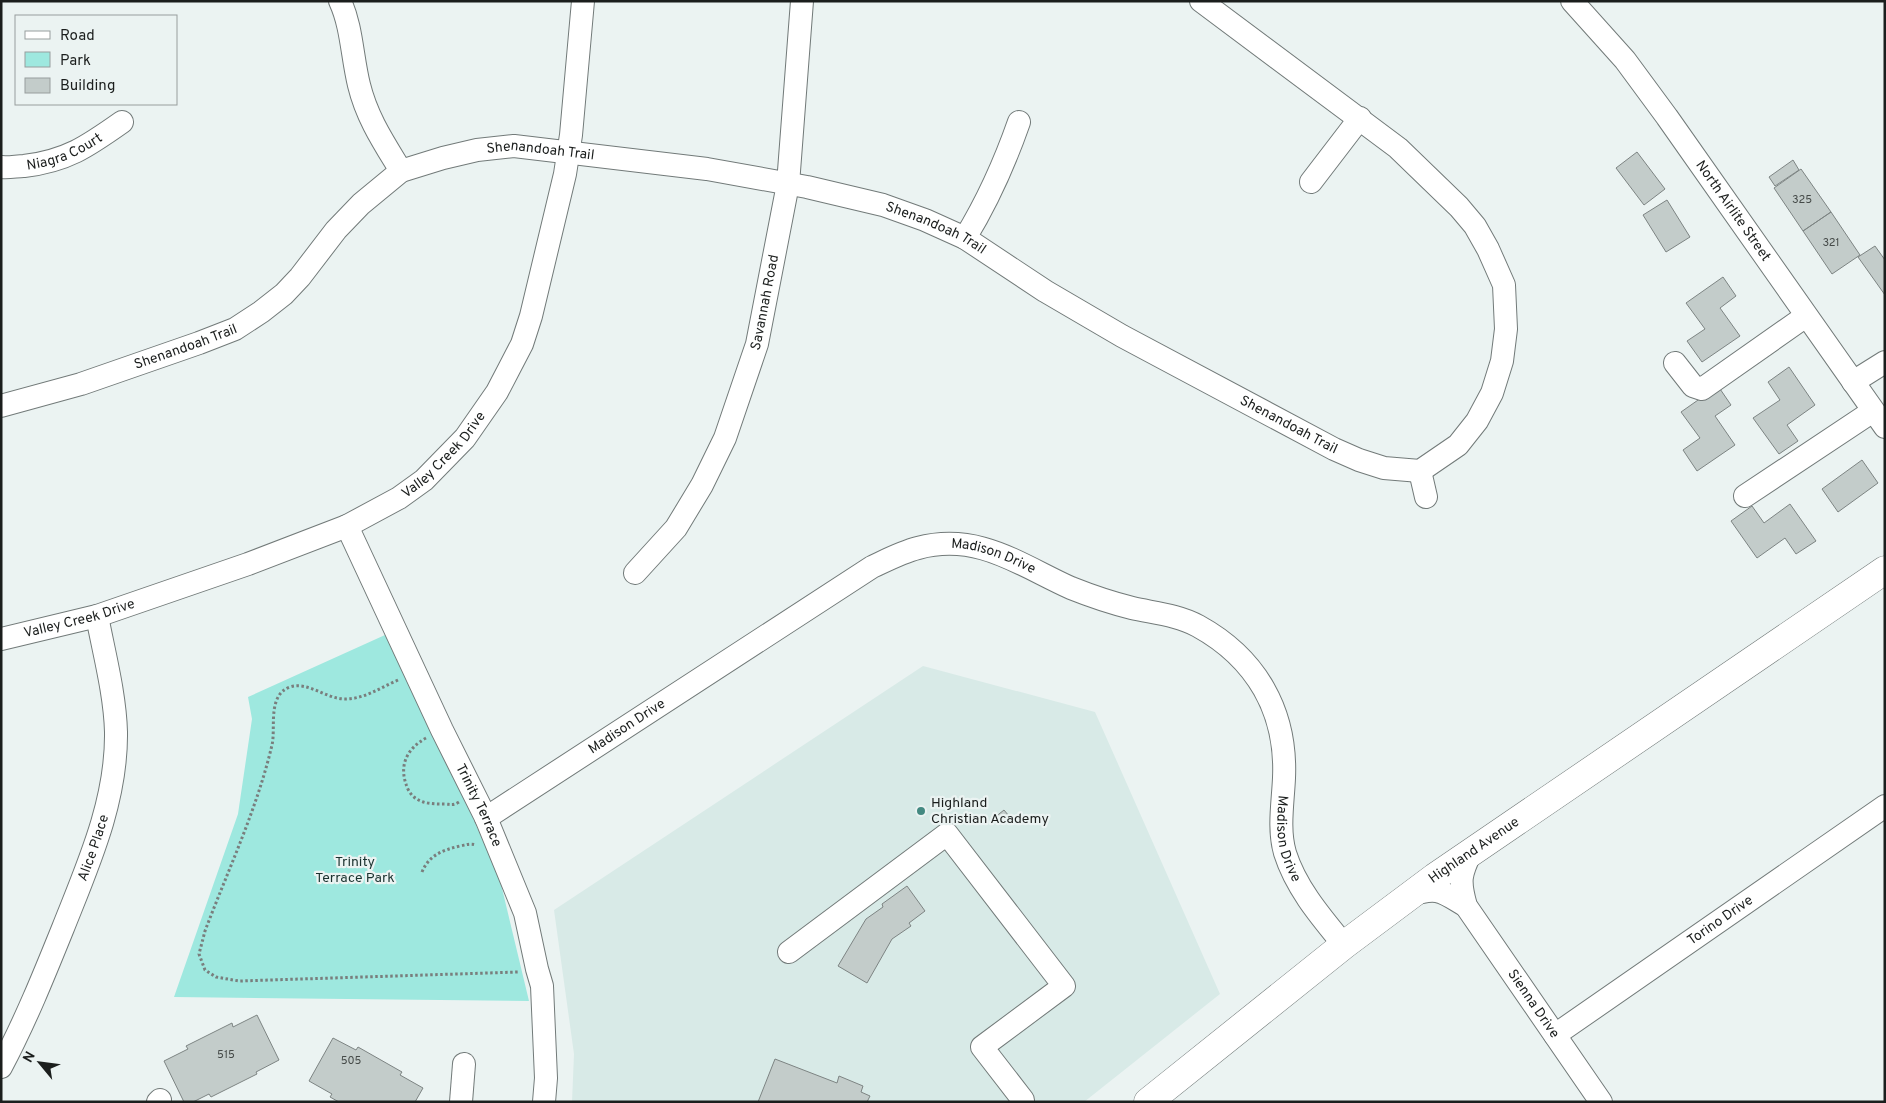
<svg xmlns="http://www.w3.org/2000/svg" width="1886" height="1103" font-family="Overpass,sans-serif">
  <style>
    .built { fill: #d8eae7 }
    .green { fill: #9ee8df }
    .building { fill: #c3ccca; stroke: #7d8483 }
    .lines { fill: none; stroke-linecap: round; stroke-linejoin: round }
    .minor-casing { stroke: #727a79; stroke-width: 24 }
    .major-casing { stroke: #727a79; stroke-width: 29 }
    .path { stroke: #797e7d; stroke-width: 3; stroke-dasharray: 2.5 2.5; stroke-linecap: butt }
    .minor { stroke: #fff; stroke-width: 22 }
    .major { stroke: #fff; stroke-width: 28 }
    .poi-dot { fill: #438981; stroke: #ebf3f2; stroke-width: 2 }
    .labels { text-anchor: middle; dominant-baseline: central; stroke-width: 4.5; stroke-linejoin: round; paint-order: stroke }
    .number-label { font-size: 11px; fill: #454a48 }
    .street-label { font-size: 14px; fill: #1b1e1d; stroke: #ebf3f2 }
    .poi-label { font-size: 14px; fill: #1b1e1d; stroke: #ebf3f2; text-anchor: start }
    .park-label { font-size: 14px; fill: #1a322f; stroke: #ebf3f2 }
  </style>
  <rect width="100%" height="100%" fill="#ebf3f2"/>
  <!-- built -->
  <path class="built" d="M923 666 1095 712 1220 994 1084 1102H572L574 1054 554 910Z"/>
  <!-- green -->
  <path class="green" d="M385 635 454 774 500 880 529 1001 174 997 238 814 252 719 248 697Z"/>
  <!-- building -->
  <path class="building" d="M1637 152 1665 189 1644 205 1616 168Z
    M1793 160 1799 170 1775 186 1769 177Z
    M1801 169 1831 212 1803 231 1774 188Z
    M1667 200 1690 237 1666 252 1643 215Z
    M1831 212 1860 255 1832 274 1803 231Z
    M1875 246 1885 260V295L1858 257Z
    M1723 277 1736 296 1720 308 1740 336 1702 362 1687 341 1705 329 1686 303Z
    M1789 367 1815 405 1787 425 1798 441 1779 454 1753 418 1780 400 1768 382Z
    M1718 386 1731 405 1715 416 1735 445 1697 471 1683 450 1700 438 1681 412Z
    M1862 460 1878 483 1838 512 1822 489Z
    M1790 504 1816 541 1796 554 1785 538 1757 558 1731 521 1752 506 1764 523Z
    M1004 810 1009 816 999 825 994 818Z
    M907 886 925 911 909 923 911 926 892 939 867 983 838 966 866 919 883 907 882 904Z
    M257 1015 279 1060 256 1072 257 1074 211 1097 209 1094 193 1102H184L164 1061 188 1049 186 1046 232 1023 233 1027Z
    M333 1038 356 1050 358 1047 402 1072 400 1075 423 1088 415 1102H339L330 1097 332 1094 309 1081Z
    M775 1059 837 1083 839 1076 863 1086 861 1092 870 1096 867 1102H758Z"/>
  <g class="lines">
    <!-- minor casing -->
    <g class="minor-casing">
      <g id="minor">
        <path d="M340 1C352 27 352 57 359 85 367 118 384 143 401 171"/>
        <path id="s1" d="M1572 1 1625 60 1667 117 1885 427"/>
        <path id="s2" d="M1 167C9 168 17 166 24 166 67 161 88 146 122 122"/>
        <path d="M1311 182 1360 118"/>
        <path d="M965 238C987 202 1005 162 1019 122"/>
        <path d="M1675 363 1693 386 1702 389 1806 316"/>
        <path d="M1853 382 1885 362"/>
        <path id="s3" d="M1 406 81 384 199 343 235 329 261 312 284 294 300 277 336 230 361 204 401 171 443 158 477 150 514 146 707 169 807 187 883 205 925 220 965 238 1045 291 1122 336 1334 449 1359 460 1384 468 1420 471 1458 445 1477 421 1492 393 1502 361 1506 329 1504 285 1488 249 1475 226 1459 207 1398 148 1201 1"/>
        <path d="M1420 471 1426 497"/>
        <path d="M1745 496 1873 411"/>
        <path id="s4" d="M347 526 442 730 486 818 525 913 537 969 542 986 546 1078 544 1102"/>
        <path id="s5" d="M635 573 676 528 702 485 725 438 757 344 788 184 802 1"/>
        <path id="s6" d="M1 639 97 616 248 564 347 526 399 498 424 480 465 438 497 392 509 369 522 344 531 316 565 174 571 135 583 1"/>
        <path id="s7" d="M486 818 872 567C887 560 902 552 918 548 978 532 1020 565 1071 588 1091 596 1112 603 1132 608 1154 613 1178 615 1198 626 1256 658 1287 711 1284 778 1283 802 1278 829 1285 853 1296 888 1321 917 1344 945"/>
        <path id="s8" d="M1471 852C1460 875 1459 881 1466 906L1601 1102"/>
        <path d="M1411 895C1439 886 1442 892 1466 906"/>
        <path d="M789 952 947 834 1064 986 982 1047 1023 1100 1021 1102"/>
        <path id="s9" d="M1555 1035 1885 806"/>
        <path id="s10" d="M1 1067C25 1022 44 975 63 928 88 865 117 801 116 732 115 694 104 653 97 616"/>
        <path d="M158 1102 160 1100"/>
        <path d="M461 1102 464 1064"/>
      </g>
    </g>
    <!-- major casing -->
    <g class="major-casing">
      <g id="major">
        <path id="s11" d="M1148 1102 1344 945 1435 877 1885 570"/>
      </g>
    </g>
    <!-- path -->
    <path class="path" d="M398 680C380 688 364 699 345 699 326 699 308 681 290 687 267 695 276 728 272 745 257 809 228 870 205 931L199 954 205 970 216 977 239 981 519 972
      M426 738C408 748 399 764 406 784 407 788 410 794 414 797 422 804 434 804 444 804 450 804 453 806 459 802
      M422 872C429 855 443 850 460 846 466 845 470 843 476 845"/>
    <!-- minor -->
    <use href="#minor" class="minor"/>
    <!-- major -->
    <use href="#major" class="major"/>
  </g>
  <!-- markers -->
  <circle class="poi-dot" cx="921" cy="811" r="5"/>
  <g class="labels">
    <!-- number labels -->
    <g class="number-label">
      <text x="1802" y="200">325</text>
      <text x="1831" y="243">321</text>
      <text x="226" y="1055">515</text>
      <text x="351" y="1061">505</text>
    </g>
    <!-- street labels -->
    <g class="street-label">
      <text stroke="none"><textPath href="#s2" startOffset="66">Niagra Court</textPath></text>
      <text stroke="none"><textPath href="#s3" startOffset="620">Shenandoah Trail</textPath></text>
      <text stroke="none"><textPath href="#s1" startOffset="265">North Airlite Street</textPath></text>
      <text stroke="none"><textPath href="#s3" startOffset="1025">Shenandoah Trail</textPath></text>
      <text stroke="none"><textPath href="#s5" startOffset="305">Savannah Road</textPath></text>
      <text stroke="none"><textPath href="#s3" startOffset="194">Shenandoah Trail</textPath></text>
      <text stroke="none"><textPath href="#s3" startOffset="1430">Shenandoah Trail</textPath></text>
      <text stroke="none"><textPath href="#s6" startOffset="486">Valley Creek Drive</textPath></text>
      <text stroke="none"><textPath href="#s7" startOffset="588">Madison Drive</textPath></text>
      <text stroke="none"><textPath href="#s6" startOffset="81">Valley Creek Drive</textPath></text>
      <text stroke="none"><textPath href="#s7" startOffset="168">Madison Drive</textPath></text>
      <text stroke="none"><textPath href="#s4" startOffset="309">Trinity Terrace</textPath></text>
      <text stroke="none"><textPath href="#s7" startOffset="1052">Madison Drive</textPath></text>
      <text stroke="none"><textPath href="#s10" startOffset="238">Alice Place</textPath></text>
      <text stroke="none"><textPath href="#s11" startOffset="412">Highland Avenue</textPath></text>
      <text stroke="none"><textPath href="#s9" startOffset="201">Torino Drive</textPath></text>
      <text stroke="none"><textPath href="#s8" startOffset="175">Sienna Drive</textPath></text>
    </g>
    <!-- poi labels -->
    <g class="poi-label">
      <text x="931" y="803">Highland<tspan x="931" dy="16">Christian Academy</tspan></text>
    </g>
    <!-- park labels -->
    <g class="park-label">
      <text x="355" y="862">Trinity<tspan x="355" dy="16">Terrace Park</tspan></text>
    </g>
  </g>
  <!-- border -->
  <rect width="1886" height="1103" fill="none" stroke="#1b1e1d" stroke-width="5"/>
  <!-- legend -->
  <rect x="15" y="15" width="162" height="90" fill="#ebf3f2" stroke="#989e9d"/>
  <rect x="25" y="31" width="25" height="8" fill="#ffffff" stroke="#989e9d"/>
  <text x="60" y="40" font-size="15" fill="#1b1e1d">Road</text>
  <rect x="25" y="52" width="25" height="15" fill="#9ee8df" stroke="#989e9d"/>
  <text x="60" y="65" font-size="15" fill="#1b1e1d">Park</text>
  <rect x="25" y="78" width="25" height="15" fill="#c3ccca" stroke="#989e9d"/>
  <text x="60" y="90" font-size="15" fill="#1b1e1d">Building</text>
  <!-- north arrow -->
  <g transform="translate(40 1063) rotate(299)" stroke="#ebf3f2" stroke-width="4" paint-order="stroke">
  <path d="M0-4L9 19L0 12L-9 19Z" fill="#1b1e1d"/>
  <text y="-8" font-size="14" font-weight="bold" text-anchor="middle" fill="#1b1e1d">N</text>
  </g>
</svg>
